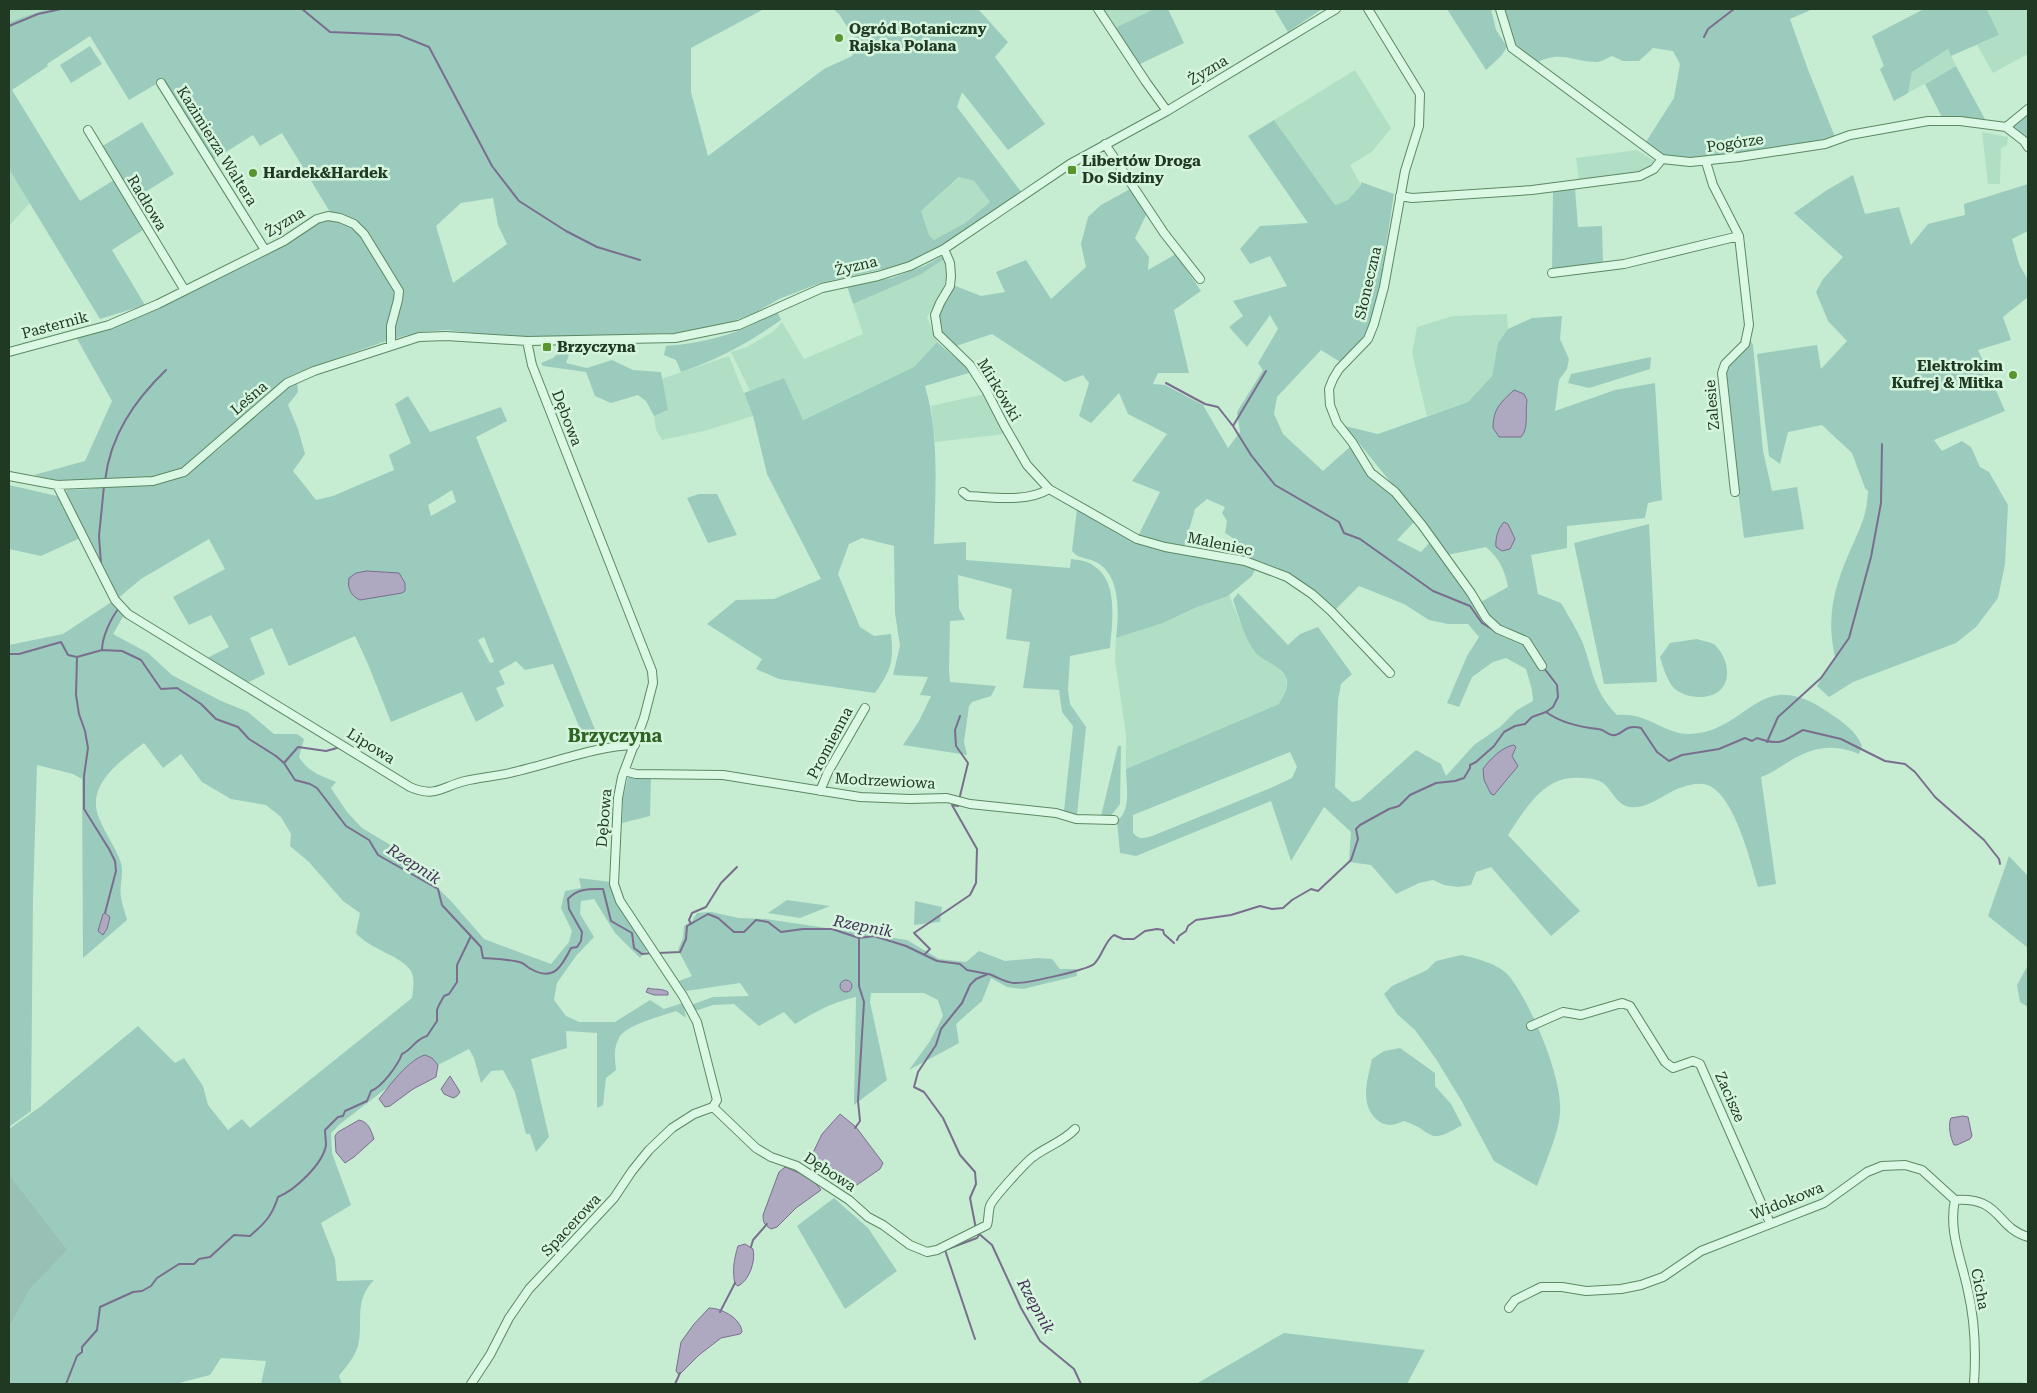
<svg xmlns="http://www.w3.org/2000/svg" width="2037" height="1393" font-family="'Roboto Serif',serif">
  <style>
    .farmland { fill: #b1dfc5 }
    .green { fill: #9acbbd; fill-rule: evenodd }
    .cemetery { fill: #99c0b5 }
    .water { fill: #afa8c1; stroke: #7a6e8f }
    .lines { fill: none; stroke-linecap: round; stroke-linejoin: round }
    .stream { stroke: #7a6e8f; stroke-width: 2 }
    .minor-casing { stroke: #5c8862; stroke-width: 10 }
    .minor { stroke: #daf8e3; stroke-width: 8 }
    .poi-dot { fill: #59952e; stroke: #d6f5df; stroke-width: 2 }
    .labels { text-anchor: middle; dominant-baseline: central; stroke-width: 5; stroke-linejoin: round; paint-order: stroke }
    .poi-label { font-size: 15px; font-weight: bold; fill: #203922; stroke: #d6f5df; text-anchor: start }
    .street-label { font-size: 15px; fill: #203922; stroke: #d6f5df }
    .water-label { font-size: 16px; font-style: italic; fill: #453058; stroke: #d6f5df }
    .quarter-label { font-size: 18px; font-weight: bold; fill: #2e6421; stroke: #d6f5df }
  </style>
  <rect width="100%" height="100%" fill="#c6edd2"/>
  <!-- farmland -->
  <path class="farmland" d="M9 9H47L9 22Z
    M1103 9H1154L1115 28Z
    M1987 9H2028V54L1993 73 1977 45 1999 35Z
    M1948 49 1956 66 1908 93 1912 72Z
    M1355 70 1391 128 1372 152 1350 165 1361 185 1348 200 1335 205 1274 120Z
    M1982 132 2008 137 2007 145 2001 148 2000 184H1988Z
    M1637 150 1656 162 1649 169 1622 176 1579 182 1576 158Z
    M9 169 30 203 9 226Z
    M960 177 974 181 990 202 965 223 934 241 929 235 921 211Z
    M944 259 948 275 941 293 927 317 937 342 914 367 802 420 784 378 750 391 731 352 747 347 774 331 782 322 804 359 863 334 853 304 920 275Z
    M1507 314 1508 329 1498 343 1492 376 1468 402 1427 416 1412 353 1417 327 1453 316Z
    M729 356 753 416 704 431 662 440 656 430 654 416 668 410 661 379Z
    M985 394 1005 434 935 442 931 406Z
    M1229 595 1250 645 1255 653 1278 667 1286 677 1287 686 1279 704 1126 769V735L1115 660 1116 638 1163 623 1195 608Z
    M1978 1382H2022V1384H1978Z"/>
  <!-- green -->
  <path class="green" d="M47 9H764L691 48V92L708 156 824 69 852 56 858 44 839 14 833 9H978L1008 42 995 57 1045 124 1008 150 962 92 957 107 1022 193 938 249 910 263 820 283 779 299 753 314 720 326 677 333 518 338 447 330 420 332 393 339V326L402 293 365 232 330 212 282 133 260 146 253 135 213 160 163 80 129 100 90 36 47 64 48 66 12 90 80 201 114 180 143 230 112 250 145 305 100 319 9 169V22ZM959 177 974 181 990 202 965 223 934 240 929 235 921 211ZM493 198 498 225 507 244 453 283 436 226 461 203Z
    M1154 9H1168L1184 43 1138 65 1115 28Z
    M1274 9H1322L1288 32Z
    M1447 9H1491L1496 30 1507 47 1501 56 1486 70Z
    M1503 9H1813L1790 19 1807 67 1835 137 1825 141 1713 159H1685L1666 157 1644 145 1674 98 1680 64 1673 51 1653 48 1639 61H1623L1612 56C1607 58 1601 62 1597 62 1575 62 1560 50 1538 62L1518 50 1507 29Z
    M1924 9H1987L1999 35 1951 56 1948 49 1912 72 1908 93 1894 101 1880 69 1884 66 1872 36Z
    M90 46 102 64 71 83 60 65Z
    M1956 66 1985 119 1987 123 1943 119 1925 84Z
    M2028 112V142L2012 128Z
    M1274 120 1335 205 1348 200 1361 185V182L1394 194 1375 317 1365 337 1342 363 1321 350 1277 397 1274 414 1283 434 1323 471 1351 446 1370 474 1393 493 1414 522 1397 540 1421 552 1431 541 1486 622 1495 630 1525 642 1541 667 1543 666 1527 640 1500 628 1488 618 1479 603 1508 587C1505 570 1499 558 1486 547L1447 555 1423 522 1345 426 1378 434 1468 402 1492 376 1498 343 1508 329 1532 318 1562 316 1560 339 1569 359 1567 369 1559 380 1555 411 1615 390 1655 383 1662 500 1648 503 1645 518 1567 526V548L1531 555 1538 594 1561 603C1568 615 1576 628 1582 641 1593 670 1593 691 1617 715 1648 712 1665 735 1690 734 1750 731 1758 664 1828 712 1841 721 1856 730 1862 746L1859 754C1832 742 1809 748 1785 764 1776 769 1771 774 1761 777L1776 884 1758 887C1750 861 1736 800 1710 786 1699 781 1687 785 1677 789 1663 795 1647 809 1631 807 1617 806 1613 791 1603 783 1598 779 1588 778 1581 778 1545 774 1526 808 1508 835L1580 911 1551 936 1491 867 1476 872 1471 885 1458 887 1444 885 1433 880 1419 883 1396 894 1371 865 1349 862 1351 832 1324 807 1291 861 1271 801 1136 856 1120 853 1117 821C1132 809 1126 786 1126 769L1279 704C1281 699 1286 692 1287 686 1290 667 1263 663 1254 651 1244 637 1239 616 1233 600L1238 593 1288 645 1300 634 1318 627 1352 674 1341 684 1338 700 1335 787 1352 802 1360 800 1416 750 1441 764 1446 776 1474 745 1500 727 1517 710 1533 701 1532 690 1526 669 1506 658 1493 662 1472 677 1459 707 1447 703 1467 656 1479 637 1468 624H1448L1429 620 1404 604 1359 586 1335 610 1311 588 1280 571 1231 554 1239 542 1225 533 1227 521 1222 513 1225 507 1207 499 1195 509 1184 548 1137 538 1160 492 1132 481 1167 434 1128 414 1119 393 1091 423 1079 416 1089 383 1083 375 1065 382 992 334 953 347C930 324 939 309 953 285L981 296 1005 292 996 272 1026 260 1051 299 1086 267 1081 244 1088 217 1101 205 1130 189 1147 213 1135 238 1149 257 1148 270 1176 254 1201 291 1174 310 1189 373H1158L1153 384 1165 385 1203 405 1228 448 1240 432 1237 412 1263 370 1258 363 1278 329 1270 315 1247 347 1229 327 1243 316 1233 301 1287 286 1270 256 1250 264 1240 249 1260 226 1308 223 1248 136ZM1290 752 1297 767 1292 778 1273 787 1152 836C1144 838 1139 840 1133 833V815Z
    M142 122 174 174 134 199 101 147Z
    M1853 175 1865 214 1899 207 1911 245 1928 224 1965 215 1964 204 2028 184V231L2012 239 2019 264 2028 280V297L2003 317 2011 340 1978 350 2005 411 1934 440 1942 451 1962 441 1971 447 1980 467 1989 472 2008 505 2005 564 1998 598 1976 627 1956 643 1853 682 1829 697 1817 686 1835 657C1825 614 1836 581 1854 542 1862 523 1867 513 1868 491L1865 488 1852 453 1822 425 1788 432 1780 464 1769 456 1757 354 1817 345 1821 369 1847 341 1828 321 1816 292 1823 279 1843 257 1794 213 1827 190Z
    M1575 188 1578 227 1602 226 1603 263 1552 271 1553 190Z
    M330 219 354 226 396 291 389 340 312 367 288 377 184 468 151 479 57 481 34 475 85 461 112 401 76 337 114 326 317 221Z
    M942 256 944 259 920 275 853 304 847 286 892 278 924 266Z
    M777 311 781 320C750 342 718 360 681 372L676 360 664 355 666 346C707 343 743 333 777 311Z
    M1750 339 1753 345 1763 451 1772 491 1797 487 1804 529 1744 538 1723 373 1726 365Z
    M937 342 972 372 925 386C940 437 935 492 934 544L966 542V560L1070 568 1071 559C1079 560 1088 561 1094 566 1119 582 1112 623 1110 648L1070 656 1068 690 1070 704 1086 727 1077 815 1064 811 1073 726 1062 712 1059 690 1023 688 1030 642 1006 639 1012 589 958 575 959 609 965 620 950 621 949 671 950 682 996 686 991 696 972 702 969 706 964 742 967 755 903 745 919 721 931 696 920 695 928 677 893 675 900 646 895 613 894 546 862 538 849 544 838 574 860 627 874 636 891 634C894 662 891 670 875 693L779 679 756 669 762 659 707 624 736 600 774 599 821 579 767 474 753 416 744 393 784 378 803 420 914 367Z
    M563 348 570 352 566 363 587 368 612 360 633 370 661 372 668 410 654 416 646 401 638 395 611 403 595 396 586 372 543 366 541 363 553 358Z
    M1651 357 1650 369 1589 388 1568 383 1571 374Z
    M297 382 298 392 288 405 298 429 305 454 293 471 316 500 333 496 394 470 389 455 411 443 395 404 408 396 430 432 501 407 507 421 476 437 596 732 583 736 553 664 525 670 516 661 499 671 505 684 496 688 504 706 476 722 462 692 391 722 368 664 355 636 289 666 272 628 250 638 265 674 247 683 207 658 229 647 211 615 189 625 173 597 225 569 209 539 141 579 117 599 65 496 67 490 90 489 186 474 218 450 288 386ZM452 490 456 502 431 516 428 505ZM484 637 494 662 490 663 478 640Z
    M9 485 57 496 80 538 41 556 9 549Z
    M699 494H717L737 535 708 543 687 498Z
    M1077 509 1132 539 1240 561 1256 568 1252 576 1228 596 1195 608 1163 623 1116 638C1119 614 1121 575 1096 562 1087 557 1079 560 1072 551Z
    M1649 524 1657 682 1604 684 1574 543Z
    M113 601 124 615 113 634 148 653 172 675 219 700 248 712 274 734H297L304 739 299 757C307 771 321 776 336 782L331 788 347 812 362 828 397 849 416 867 451 901 484 939 551 964 569 942 572 931 561 908 565 891 581 888 579 878 611 882 614 894 648 949 640 958 615 933 594 899 581 901 580 914 594 937 576 956 557 983 554 1000 566 1016 579 1022H615L650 1000 664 1009 683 1003 686 1018 676 1011C662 1016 625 1025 619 1038 613 1049 615 1059 616 1070L606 1078 603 1105 597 1108V1033L566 1031 567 1048 531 1059 549 1137 536 1152 530 1134H526L515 1092 503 1070 491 1071 481 1083 474 1058 469 1049 438 1065 432 1058 425 1055 410 1063 388 1087 340 1124 331 1133 332 1153 351 1205 321 1223 335 1259 337 1281 374 1280C353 1301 364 1322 358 1346 355 1357 345 1368 339 1376L342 1384H261L266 1361 221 1358 210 1375 175 1384H9V1328L31 1288 68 1250 9 1174V1129L40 1107 138 1026 175 1063 184 1058 203 1086 208 1105 228 1130 242 1119 250 1128 412 998C413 990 415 978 411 971 402 956 369 949 356 933L360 913 343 901 309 862 290 846 291 834 281 817 266 805 231 799 202 782 181 754 163 768 144 743C121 761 85 784 99 818 105 834 116 847 121 863 124 875 119 885 121 897 122 905 125 912 127 920L83 958 82 779 73 774 37 765 33 897 31 1111 9 1127V645L63 634Z
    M1697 639C1702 641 1711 642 1715 645 1727 656 1733 680 1719 691 1707 701 1682 698 1672 686 1666 677 1663 667 1660 657L1670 643Z
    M1118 746H1121L1120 804 1110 817 1101 816Z
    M628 777H651L650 816 622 823 623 798Z
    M2009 856 2028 876V948L1988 916Z
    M787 900 830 906 800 918 768 913Z
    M915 901 942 907 940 922 914 925Z
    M711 912 739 918 766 919 907 940 939 959 966 962 979 951 1005 961 1039 958 1052 959 1060 969H1076L1077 976 1023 989 1007 987 991 978 982 1001 956 1024 959 1043 909 1070 930 1041 943 1016 938 1000 924 993H871L870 1002 887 1080 854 1105 856 997C833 1002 815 1012 795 1024L784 1012 759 1026 734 1004 713 1005 695 1011 691 1005 713 997 749 996 740 983 686 991 679 981 692 976 678 950 683 938 684 926 692 921 697 913Z
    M1461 955C1476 958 1499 964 1509 976 1531 1003 1563 1079 1560 1113 1559 1132 1544 1167 1537 1186L1494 1161 1461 1100 1436 1059 1415 1030 1397 1014 1384 994 1392 986 1427 970 1436 961Z
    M2028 965V1007L2020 1002 2017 985Z
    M1400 1048 1435 1073V1086L1451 1104 1462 1125C1426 1147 1435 1131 1404 1121 1393 1126 1385 1127 1376 1119 1359 1103 1368 1078 1372 1059L1384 1051Z
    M834 1198 868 1228 897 1271 845 1309 797 1226Z
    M1284 1333 1425 1350 1407 1384H1196Z"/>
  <!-- cemetery -->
  <path class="cemetery" d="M9 1174 68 1250 31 1288 9 1328Z"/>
  <!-- water -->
  <path class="water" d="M1514 390 1524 394 1527 400C1525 412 1529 429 1521 437H1499L1493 428C1493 409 1500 403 1514 390Z
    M1504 522 1508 524 1515 539 1510 549 1502 551 1496 547C1495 539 1498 528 1504 522Z
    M367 571 399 573 405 583V591L402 593 360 600C351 596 347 588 349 578L356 573Z
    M1514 745 1516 747 1512 756 1518 766 1494 795 1491 794 1484 780 1483 769C1489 760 1503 746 1514 745Z
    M105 913 110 917 107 929 103 935 98 931 103 914Z
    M840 986a6 6 0 1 1 12 0a6 6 0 1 1-12 0Z
    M648 988C654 990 662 988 668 992V995H654L646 992Z
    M425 1055 432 1058 438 1065 436 1077 413 1089 390 1106 385 1107 379 1099C390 1085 408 1060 425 1055Z
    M450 1076 460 1092 457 1096 453 1098 444 1094 441 1089Z
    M840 1114 856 1127 883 1163 880 1169 851 1189C838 1183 816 1173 810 1159L822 1134Z
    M1963 1116 1968 1117 1972 1136 1970 1139 1957 1145H1954C1950 1137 1948 1125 1951 1118Z
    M359 1120C369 1122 371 1131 374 1139L354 1157 345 1163 336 1152 335 1136 338 1132Z
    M785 1167 811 1178 821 1190 796 1208 777 1227 771 1229C764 1225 763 1222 763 1215L779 1172Z
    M745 1244 753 1249C756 1261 749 1281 738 1286L735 1284C732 1271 734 1259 738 1246Z
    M709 1308C721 1308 741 1318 742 1332L740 1334 721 1338 699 1355 679 1375 676 1371 681 1342 694 1324Z"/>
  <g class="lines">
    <!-- stream -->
    <path class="stream" d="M302 9 330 32 399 35 429 47 492 166 519 201 566 231 597 247 640 260
      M9 26 38 14 61 9
      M1704 37 1708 29 1734 9
      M1166 383 1205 404 1218 407 1233 426 1251 455 1275 485 1339 522 1344 533 1360 539 1433 591 1470 606 1482 623 1495 631
      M1233 426 1266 371
      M105 481C110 436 134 401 166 370
      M101 564 99 536 104 486
      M102 650C102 637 111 618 119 608
      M9 654H19L61 642 68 655 77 657 102 650 122 651 141 660 161 689 177 688 201 704 216 719 238 727 249 739 276 756 284 763 295 780 310 784 317 788 346 826 369 840 378 855 438 889 442 905 481 947 483 958C495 959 510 959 522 963 525 964 528 968 531 969 554 982 562 966 571 948L577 947 581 941 582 932 569 909 568 899C578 888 589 889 603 889L611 921 632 933 634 948 642 954 653 953
      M77 657 76 695 79 714 85 731 88 748 84 776V809L109 849 115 861 116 871 105 913
      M1546 712C1561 723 1579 727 1598 729 1603 729 1607 734 1612 735 1622 737 1624 723 1641 728L1657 752 1669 761 1682 755 1719 749 1745 738 1752 741 1757 738C1782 747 1784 740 1803 730L1841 739 1885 761 1905 764 1915 772 1935 797 1984 840 1999 859 2000 864
      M1767 742 1778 717 1821 678 1849 638 1871 557 1881 503 1882 444
      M284 763 298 747 326 751 337 748
      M960 796 968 763 956 746 955 730 960 716
      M691 924 689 920 692 913 706 907 721 883 737 867
      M1177 940 1179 936 1186 931 1188 926 1196 920 1231 915 1260 906 1272 909 1283 908 1292 900 1311 889 1318 891 1351 860 1358 839 1356 829 1360 825 1389 809 1399 806 1410 795 1436 783 1455 781 1464 778 1470 768V765L1476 762 1494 746 1504 732 1515 726 1525 724 1532 717 1546 712 1553 707 1558 697 1557 685 1544 668
      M658 953 680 952 686 939 687 926 708 914 718 918 734 932H744L756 920 768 922 781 932 803 929H832L859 938 874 936 906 946 937 961 960 964 967 970 988 974 976 979 970 985 962 1003 941 1029 936 1045 918 1072 914 1087 924 1092 943 1118 960 1155 975 1172 976 1184 970 1198 976 1229
      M925 954 930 949 914 933 970 895 976 883 977 849 952 805 958 806
      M989 974C997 977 1006 983 1014 983 1025 984 1087 970 1094 964 1103 955 1104 942 1114 935L1123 939H1134L1145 931 1157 929 1163 930 1164 934 1174 943
      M855 1128 860 1121 858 1101 864 1002 859 986V938
      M978 1233 992 1245 1021 1308 1040 1341 1074 1369 1081 1384
      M751 1247 753 1240 767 1224
      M720 1312 735 1283
      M975 1339 945 1250 977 1238 979 1235
      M66 1384 77 1356 82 1352V1347L97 1330 100 1307 133 1292 142 1291 151 1286 157 1278 179 1264H194L199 1259 210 1257 234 1235 250 1236C265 1223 272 1216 278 1197 295 1190 323 1164 326 1145 326 1140 325 1135 325 1130L338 1117 343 1116 345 1111 367 1101 371 1091C382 1087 398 1065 402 1054 414 1048 415 1039 427 1036L437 1021V1010L439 1005 444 996 449 994 457 982V965L471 936
      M675 1384 680 1373"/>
    <!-- minor casing -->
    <g class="minor-casing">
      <path id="minor" d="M1098 9 1146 82 1167 111
        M1368 9 1420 94 1419 126 1405 171 1384 287 1374 324 1368 339 1339 369 1333 379 1329 389 1330 405 1337 423 1352 442 1371 473 1395 492 1422 525 1471 593 1486 618 1498 629 1526 641 1542 666
        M1500 9 1512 48 1662 159 1690 162 1739 157 1825 144 1850 135 1928 121H1960L2006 127 2024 141 2028 147
        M161 83 265 250
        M2006 127 2028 109
        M88 130 184 289
        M1105 144 1164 233 1200 279
        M1706 162 1713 185 1739 236 1749 325 1745 344 1725 364 1722 373 1735 492
        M1400 196 1412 198 1532 190 1640 176 1654 169 1662 159
        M944 249 950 263 951 276 950 286 940 303 935 315 938 334 970 365 986 390 1004 425 1027 465 1049 489 1137 539 1165 547 1245 561 1287 577 1312 594 1331 611 1390 673
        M1552 273 1624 264 1739 236
        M527 341 532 365 652 671 653 683 644 718 622 777 618 798 614 884 620 901 683 996 697 1022 717 1100 713 1107 756 1148 771 1157 797 1166 849 1200 868 1217 883 1225 910 1245 927 1252 937 1250 987 1225C989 1219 988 1212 990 1206 992 1199 1026 1162 1033 1157 1047 1146 1063 1142 1075 1129
        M9 352 109 325 158 304 284 241 317 219 328 216 340 218 354 224 364 234 399 291 398 300 391 326V345
        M9 476 57 485 153 481 184 472 287 383 314 371 419 337 446 336 527 341 675 338 739 325 822 288 878 276 910 266 944 249 1070 164 1167 111 1336 9
        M57 485 115 600 128 614 410 787C436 798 441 787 465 781 482 777 501 776 518 771 556 762 596 746 635 745
        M963 492 968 496C993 497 1026 503 1049 489
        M624 771 636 774 723 775 860 797 910 799 947 798 970 804 1056 813 1076 819 1114 820
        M820 791 828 772 865 708
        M1531 1026 1563 1012 1581 1015 1622 1003 1630 1006 1665 1062 1673 1068 1693 1061 1700 1064 1770 1223
        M1955 1200C1948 1231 1962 1261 1968 1291 1975 1321 1976 1354 1974 1384
        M1509 1308 1515 1300 1541 1287H1562L1586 1291 1621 1289 1641 1285 1663 1277 1701 1251 1824 1203 1867 1172 1882 1166 1905 1165 1922 1170 1955 1200C2002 1197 1995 1227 2028 1237
        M471 1384 490 1355 509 1318 529 1289 614 1198 632 1171 649 1150 672 1128 694 1114 713 1107"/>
    </g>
    <!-- minor -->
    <use href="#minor" class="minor"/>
  </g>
  <!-- markers -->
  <g class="poi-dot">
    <circle cx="839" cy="38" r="5"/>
    <rect x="1067" y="165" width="10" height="10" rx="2.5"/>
    <circle cx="253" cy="173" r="5"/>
    <rect x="542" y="342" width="10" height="10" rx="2.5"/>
    <circle cx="2013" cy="375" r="5"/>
  </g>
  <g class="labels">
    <!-- poi labels -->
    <g class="poi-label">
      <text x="849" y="29">Ogród Botaniczny<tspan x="849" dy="17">Rajska Polana</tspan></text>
      <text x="1082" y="161">Libertów Droga<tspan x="1082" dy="17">Do Sidziny</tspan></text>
      <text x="263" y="173">Hardek&amp;Hardek</text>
      <text x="557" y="347">Brzyczyna</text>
      <text x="2003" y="366" text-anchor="end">Elektrokim<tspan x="2003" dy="17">Kufrej &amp; Mitka</tspan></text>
    </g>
    <!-- street labels -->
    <g class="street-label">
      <text transform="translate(1208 70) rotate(-31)">Żyzna</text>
      <text transform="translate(1735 143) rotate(-8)">Pogórze</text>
      <text transform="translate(217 146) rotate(58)">Kazimierza Waltera</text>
      <text transform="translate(147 203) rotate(59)">Radłowa</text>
      <text transform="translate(285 222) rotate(-31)">Żyzna</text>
      <text transform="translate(856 266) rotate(-13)">Żyzna</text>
      <text transform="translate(1368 283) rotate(-77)">Słoneczna</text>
      <text transform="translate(55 325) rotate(-15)">Pasternik</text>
      <text transform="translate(999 390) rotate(59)">Mirkówki</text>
      <text transform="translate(249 398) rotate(-41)">Leśna</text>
      <text transform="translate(1712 405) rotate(-95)">Zalesie</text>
      <text transform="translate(567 418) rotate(69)">Dębowa</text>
      <text transform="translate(1220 544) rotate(12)">Maleniec</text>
      <text transform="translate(830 743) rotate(-62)">Promienna</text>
      <text transform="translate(371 746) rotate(32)">Lipowa</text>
      <text transform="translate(885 781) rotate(3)">Modrzewiowa</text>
      <text transform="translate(604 818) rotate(-85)">Dębowa</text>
      <text transform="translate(1730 1097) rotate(66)">Zacisze</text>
      <text transform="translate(830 1172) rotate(33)">Dębowa</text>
      <text transform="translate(1787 1201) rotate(-22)">Widokowa</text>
      <text transform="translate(571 1225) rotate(-47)">Spacerowa</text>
      <text transform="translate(1980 1289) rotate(79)">Cicha</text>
    </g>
    <!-- water labels -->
    <g class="water-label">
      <text transform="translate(414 864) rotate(33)">Rzepnik</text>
      <text transform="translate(863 926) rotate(11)">Rzepnik</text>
      <text transform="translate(1036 1306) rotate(61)">Rzepnik</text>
    </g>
    <!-- quarter labels -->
    <g class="quarter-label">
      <text x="615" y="735">Brzyczyna</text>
    </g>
  </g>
  <!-- border -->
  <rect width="2037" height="1393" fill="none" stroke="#203922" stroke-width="20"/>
</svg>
